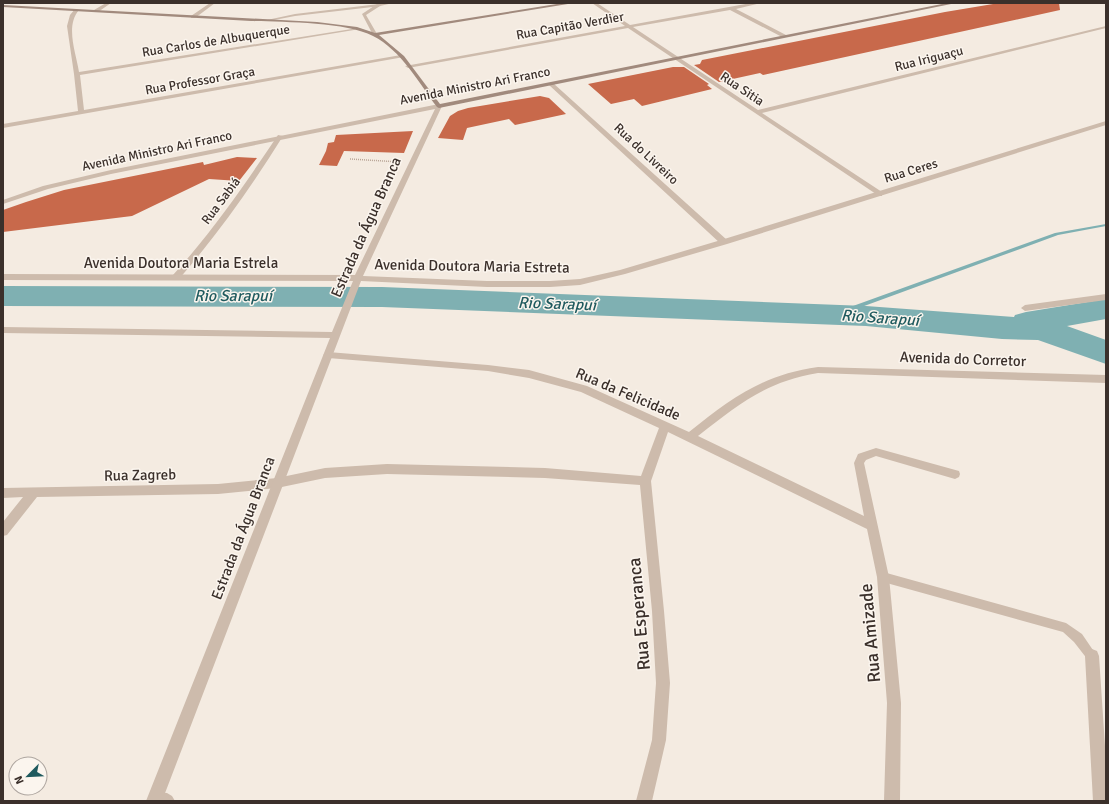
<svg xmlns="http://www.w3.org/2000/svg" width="1109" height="804" font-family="Signika,sans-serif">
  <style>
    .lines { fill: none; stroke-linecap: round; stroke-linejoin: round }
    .stream { fill: #7fb0b2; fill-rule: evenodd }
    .river { fill: #7fb0b2; fill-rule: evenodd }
    .building { fill: #c8694b }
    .path { stroke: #b9a596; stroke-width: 1.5; stroke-dasharray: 1 1; stroke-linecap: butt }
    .service { fill: #cdbbac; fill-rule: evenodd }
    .minor { fill: #cdbbac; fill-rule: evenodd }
    .tertiary { fill: #cdbbac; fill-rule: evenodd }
    .secondary { fill: #a18a7d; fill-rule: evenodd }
    .labels { text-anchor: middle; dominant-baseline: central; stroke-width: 3; stroke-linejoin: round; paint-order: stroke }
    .far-street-label { font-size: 13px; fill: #3b302b; stroke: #fbf5ee }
    .street-label { font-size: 15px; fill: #3b302b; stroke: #fbf5ee }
    .water-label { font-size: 16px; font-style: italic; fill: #1f5a5e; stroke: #fbf5ee }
    .near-street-label { font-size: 18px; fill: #3b302b; stroke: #fbf5ee }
  </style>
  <rect width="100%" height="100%" fill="#f4ebe1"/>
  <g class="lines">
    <!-- stream -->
    <path class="stream" d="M1106 224V226L1058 235 856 309 809 316 806 314 809 312 853 306 1055 233Z"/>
    <!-- river -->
    <path class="river" d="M3 286 382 287 866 306 1014 317 1015 315 1026 312 1106 299V319L1067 326 1106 340V364L1038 340 1002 339 866 326 382 307 3 306Z"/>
  </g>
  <!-- building -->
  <path class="building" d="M999 3H1059L1060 10 763 75 760 73 719 82 694 65 700 64 702 60 945 12Z
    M673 67H684L709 84 707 85 712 89 642 106 634 99 611 104 588 84Z
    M540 96 549 98 566 114 515 125 509 119 467 128 463 140 438 138 450 116 458 111 468 108Z
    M413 131 404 153 344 151 337 166 319 165 326 151 328 143 334 142 336 135Z
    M237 157 257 158 239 181 209 179 132 216 3 232V210L26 202 64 190 203 162 204 165Z"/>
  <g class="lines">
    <!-- path -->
    <path class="path" d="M350 159 400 162"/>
    <!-- service -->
    <path class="service" d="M883 572 1066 623 1082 634 1097 656 1096 660 1092 661 1088 660 1074 642 1063 632 883 582 879 580 878 577 879 574Z"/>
    <!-- minor -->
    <path class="minor" d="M106 3H111L98 12H94V10Z
      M210 3H215L195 18H191V16Z
      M592 3H597L630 25 751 3H761L736 9 786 35V37H782L730 10 633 27 758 110 1106 26V28L762 113 882 192V196H879L628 28 408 68 405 66 625 26Z
      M379 4 381 6 295 16 269 21 267 20 295 14Z
      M75 9 79 10C65 26 76 53 79 72L358 28 360 29 80 75 84 110 401 55 404 57 3 128V124L78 111 74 74 67 26 70 15Z
      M549 83H553L727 240V244H721L549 85Z
      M278 135 283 136C252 186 218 234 179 279H173L172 277 173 275C213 231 245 184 278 135Z
      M1106 294V300L1025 311 1021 308 1025 305Z
      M328 352 488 365 529 370 587 386 689 432C732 398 762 375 818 367L1106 375V383L818 373C765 382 739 404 698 436L864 516 854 463 858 454 876 448 959 471 960 474 959 477 955 479 876 456 866 460 864 463 889 577 901 703 900 801H884L887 703 877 577 867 529 668 432 651 481 664 611 670 683 666 740 652 801H636L652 740 656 683 652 611 640 485 545 478 387 474 325 478 277 488 218 494 37 497 7 535 3 536V522L23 497 3 498V488L218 484 277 478 325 468 387 464 545 468 641 476 659 428 581 392 529 378 488 371 328 358 323 355Z
      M1092 649 1097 651 1099 656 1106 761V801H1093L1085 656 1087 651Z
      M155 792 167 793 172 796 175 801H148L150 795Z"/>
    <!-- tertiary -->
    <path class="tertiary" d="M383 3H393L380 6 366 15 377 34 373 35 362 14 377 4Z
      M439 104 442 106 363 276 487 281H550L580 279 620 270 721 240 1106 121V125L727 244 625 274 580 285 550 287H487L361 281 162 801H146L330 338 3 333V327L332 332 353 281 3 280V274L355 275 435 109 111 174 48 189 3 204V200L43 186 111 170Z"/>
    <!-- secondary -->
    <path class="secondary" d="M563 3H574L379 35 404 56 440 104 947 3H956L439 108 437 107C419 83 401 50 373 36 346 22 283 22 251 21 168 16 86 12 3 7V5L317 22 357 27 375 33Z"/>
  </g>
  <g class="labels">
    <!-- far-street labels -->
    <g class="far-street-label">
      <text transform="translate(570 26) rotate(-10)">Rua Capitão Verdier</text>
      <text transform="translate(216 41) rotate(-9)">Rua Carlos de Albuquerque</text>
      <text transform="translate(929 59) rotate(-14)">Rua Iriguaçu</text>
      <text transform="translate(200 81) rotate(-10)">Rua Professor Graça</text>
      <text transform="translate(475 86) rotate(-11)">Avenida Ministro Ari Franco</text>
      <text transform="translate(742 89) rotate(34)">Rua Sitia</text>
      <text transform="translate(157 151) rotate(-12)">Avenida Ministro Ari Franco</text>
      <text transform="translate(646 154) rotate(43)">Rua do Livreiro</text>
      <text transform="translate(911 171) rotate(-17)">Rua Ceres</text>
      <text transform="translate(221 201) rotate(-53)">Rua Sabiá</text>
    </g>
    <!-- street labels -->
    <g class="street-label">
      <text transform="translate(366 227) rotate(-66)">Estrada da Água Branca</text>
      <text x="181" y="263">Avenida Doutora Maria Estrela</text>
      <text transform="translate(472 266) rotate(1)">Avenida Doutora Maria Estreta</text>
      <text transform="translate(963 359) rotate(2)">Avenida do Corretor</text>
      <text transform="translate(628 394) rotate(23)">Rua da Felicidade</text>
      <text transform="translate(140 475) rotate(-1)">Rua Zagreb</text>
      <text transform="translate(243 528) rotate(-69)">Estrada da Água Branca</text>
    </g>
    <!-- water labels -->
    <g class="water-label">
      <text x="233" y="296">Rio Sarapuí</text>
      <text transform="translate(557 304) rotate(2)">Rio Sarapuí</text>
      <text transform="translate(880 318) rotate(4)">Rio Sarapuí</text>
    </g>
    <!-- near-street labels -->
    <g class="near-street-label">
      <text transform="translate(639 614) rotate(-95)">Rua Esperanca</text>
      <text transform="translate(870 633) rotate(-95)">Rua Amizade</text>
    </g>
  </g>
  <!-- border -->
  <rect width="1109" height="804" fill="none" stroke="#3b302b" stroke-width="8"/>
  <!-- north arrow -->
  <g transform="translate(28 776) rotate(246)"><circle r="19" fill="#fbf5ee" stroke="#aea6a0"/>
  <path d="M0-3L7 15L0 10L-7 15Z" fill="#1f5a5e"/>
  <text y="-6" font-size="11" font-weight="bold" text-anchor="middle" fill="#3b302b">N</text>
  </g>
</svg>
